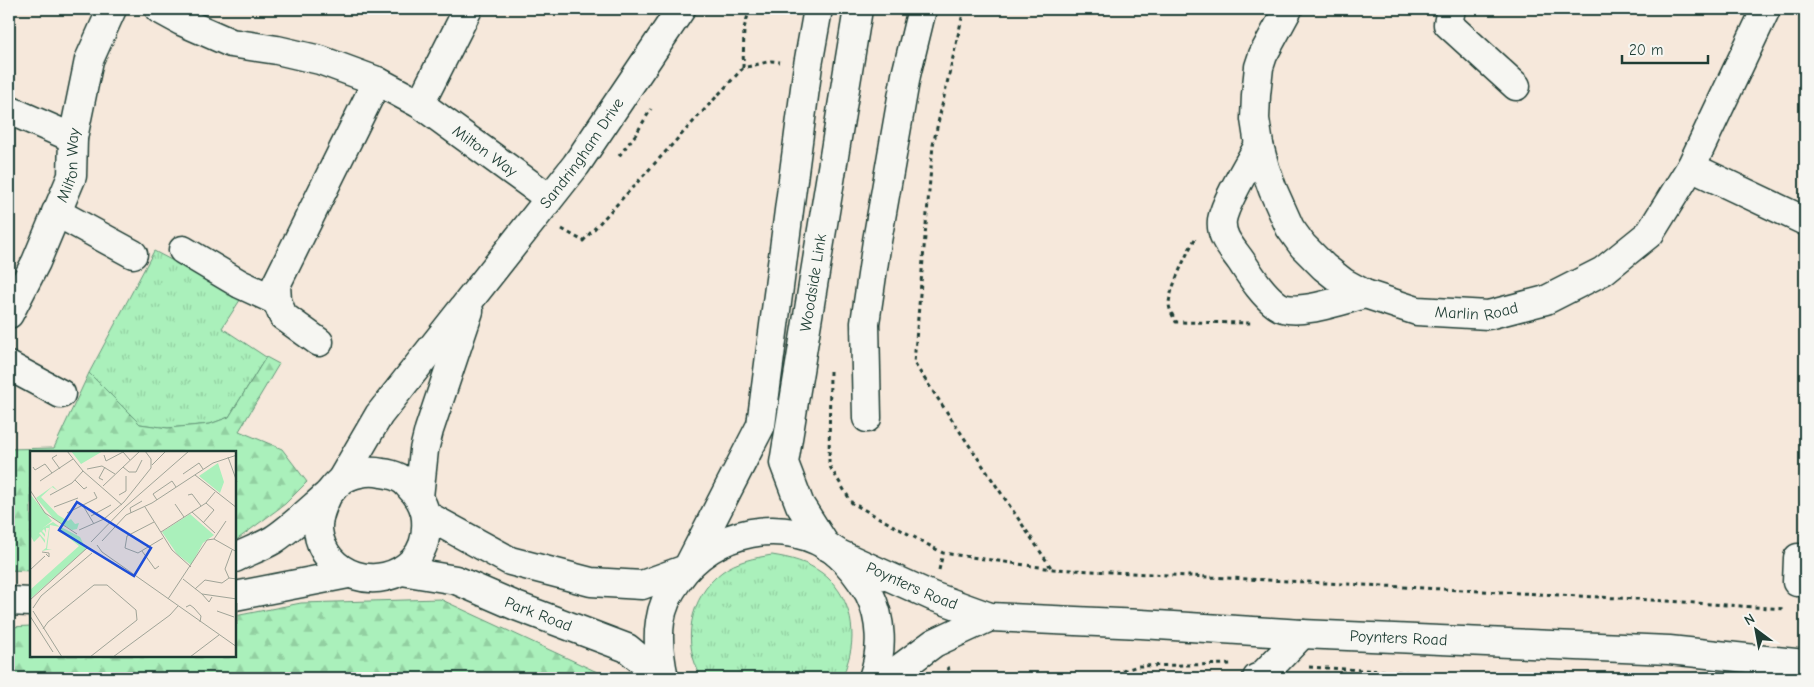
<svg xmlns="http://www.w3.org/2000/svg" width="1814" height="687" font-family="'Comic Neue',sans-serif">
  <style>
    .grass { fill: url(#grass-tufts); stroke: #649678 }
    .forest { fill: url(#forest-firs); stroke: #649678 }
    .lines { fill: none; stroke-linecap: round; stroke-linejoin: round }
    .minor-casing { stroke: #1f3d34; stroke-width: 31 }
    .major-casing { stroke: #1f3d34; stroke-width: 31 }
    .path { stroke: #1f3d34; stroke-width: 3; stroke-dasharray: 4 4; stroke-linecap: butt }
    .minor { stroke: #f6f6f2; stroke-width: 28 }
    .major { stroke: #f6f6f2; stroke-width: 28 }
    .labels { text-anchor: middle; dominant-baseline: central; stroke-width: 5; stroke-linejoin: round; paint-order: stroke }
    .street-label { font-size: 16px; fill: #1f3d34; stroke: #f6f6f2 }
    .inset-road { fill: none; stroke: #a0a498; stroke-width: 1 }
    .view { fill: #1d4ed8; fill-opacity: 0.15; stroke: #1d4ed8; stroke-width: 2.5 }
    .inset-edge { fill: none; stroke: #1f3d34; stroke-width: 2.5 }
  </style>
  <defs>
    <pattern id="grass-tufts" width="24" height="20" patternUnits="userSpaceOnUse" patternTransform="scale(1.25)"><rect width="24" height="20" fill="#aaf0bb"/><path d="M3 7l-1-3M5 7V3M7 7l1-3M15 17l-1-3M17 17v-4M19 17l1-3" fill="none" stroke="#92cfa1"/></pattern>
    <pattern id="forest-firs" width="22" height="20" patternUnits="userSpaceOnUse" patternTransform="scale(1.25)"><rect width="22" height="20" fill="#aaf0bb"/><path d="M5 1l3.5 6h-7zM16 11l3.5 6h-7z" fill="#92cfa1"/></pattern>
  </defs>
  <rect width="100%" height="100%" fill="#f6e8db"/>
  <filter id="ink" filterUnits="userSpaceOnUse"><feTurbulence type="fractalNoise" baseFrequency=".02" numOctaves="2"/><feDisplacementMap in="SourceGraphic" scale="10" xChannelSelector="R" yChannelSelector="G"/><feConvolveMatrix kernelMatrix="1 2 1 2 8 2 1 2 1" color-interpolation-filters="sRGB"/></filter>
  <g filter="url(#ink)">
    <!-- grass -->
    <path class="grass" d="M154 251 242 297 222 328 266 357 229 417 210 424 168 428 140 424 89 373Z
      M772 555C791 558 807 562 822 573 849 593 858 630 848 661 846 667 845 673 841 678H702C681 644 689 597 722 572 737 561 754 558 772 555Z"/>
    <!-- forest -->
    <path class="forest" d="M266 357 279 364 239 431 282 449 307 482 285 504 235 541V452H31V571L9 570V449L54 448 89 373 140 424 168 428 210 424 229 417Z
      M440 599 610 678H9V627L31 626V656H235V616L301 603Z"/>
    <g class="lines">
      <!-- minor casing -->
      <g class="minor-casing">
        <g id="minor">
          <path id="s1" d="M159 9 181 21 231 43 277 50 320 60 377 81 420 104 549 198"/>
          <path id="s2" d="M1288 9 1263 55 1259 67 1256 95 1255 119 1259 145 1265 168 1273 190 1290 228 1303 246 1324 267 1343 282 1365 294 1417 311 1488 315 1546 300 1603 271 1650 233 1691 167 1766 9"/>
          <path d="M1451 9 1448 24 1516 86"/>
          <path d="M420 104 468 9"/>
          <path d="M9 110 73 138"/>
          <path d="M1259 145C1249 163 1225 202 1222 220 1220 237 1232 248 1241 261 1251 276 1262 294 1277 305 1294 318 1345 299 1365 294"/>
          <path d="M1691 167 1805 221"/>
          <path d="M56 212 133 254"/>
          <path d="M183 250 240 284 277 301"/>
          <path id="s3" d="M9 314 36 262 72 176 73 138 89 60 112 9"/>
          <path d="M319 342 283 316 277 301 276 285 377 81"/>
          <path d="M9 366 61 394"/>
          <path d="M867 418 865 323 877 241 906 75 922 9"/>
          <path id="s4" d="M340 482 379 415 576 165 681 9"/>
          <path d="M419 497 424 450 429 430 469 311"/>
          <path d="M426 515 510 561 591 582 642 585 686 569"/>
          <path id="s5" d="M837 553 932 596 990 617 1141 624 1302 634 1669 650 1805 664"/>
          <path d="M235 558C247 552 261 547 273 540 289 530 311 509 326 496 331 492 334 486 339 482 351 473 368 470 382 473 392 474 403 478 409 486 418 495 425 506 426 519 427 534 424 550 413 561 381 594 323 577 318 530 317 517 323 505 328 494"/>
          <path id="s6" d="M402 571 456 580 516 606 627 648 663 678"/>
          <path d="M1797 582 1798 558 1805 559"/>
          <path d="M235 596 348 574"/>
          <path d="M9 601 31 602"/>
          <path d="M887 678 934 643 990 617"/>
          <path d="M1257 678 1261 677 1302 634"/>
        </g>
      </g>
      <!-- major casing -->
      <g class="major-casing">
        <g id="major">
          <path id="s7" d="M826 546 800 505 784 463 858 9"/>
          <path d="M690 563 761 425 808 65 818 9"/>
          <path d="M664 678C660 659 657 641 660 622 662 607 669 592 678 580 712 530 786 514 836 552 850 564 860 578 869 593 882 619 883 651 873 678"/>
        </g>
      </g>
      <!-- path -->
      <path class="path" d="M964 9 933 145 914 363 1052 569
        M743 68 744 28 750 9
        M619 156 636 134 651 109
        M562 229 583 241 743 68 771 61 780 62
        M1195 239C1187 252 1170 289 1169 303 1169 310 1173 316 1176 322L1253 323
        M830 371 829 465 852 503 943 553 1053 569 1637 599 1785 609
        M939 570 943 553
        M947 667 955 678
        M1309 667 1506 678
        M1100 678 1138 666 1233 664"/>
      <!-- minor -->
      <use href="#minor" class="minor"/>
      <!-- major -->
      <use href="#major" class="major"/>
    </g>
  </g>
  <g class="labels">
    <!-- street labels -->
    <g class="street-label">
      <text stroke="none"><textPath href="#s1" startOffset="360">Milton Way</textPath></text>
      <text stroke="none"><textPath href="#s4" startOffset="409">Sandringham Drive</textPath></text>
      <text stroke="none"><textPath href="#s3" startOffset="162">Milton Way</textPath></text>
      <text stroke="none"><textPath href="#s7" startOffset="276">Woodside Link</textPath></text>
      <text stroke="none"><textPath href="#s2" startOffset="448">Marlin Road</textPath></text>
      <text stroke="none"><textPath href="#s5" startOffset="82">Poynters Road</textPath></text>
      <text stroke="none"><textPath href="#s6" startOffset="144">Park Road</textPath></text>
      <text stroke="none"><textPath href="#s5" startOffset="575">Poynters Road</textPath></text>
    </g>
  </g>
  <!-- overview -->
  <g transform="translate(30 451)">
    <rect width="206" height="206" fill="#f6e8db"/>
    <path d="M23 35 28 40 22 36 11 46 28 64 38 70 41 68 45 73 49 72 47 78 42 79 23 67 6 47ZM23 71 30 76 20 74 17 98H22L12 100 16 97 19 77H16V82L14 78 12 80 15 83V86L11 81 9 82 15 89V92L10 85 4 91 0 84ZM31 76 50 86 56 98 0 148V139L49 95 29 79Z" fill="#aaf0bb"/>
    <path d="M41 0H73L51 13ZM188 12 194 31 190 42 169 25ZM0 43 22 70 0 87ZM160 63 184 84 173 92 161 114 147 103 132 81Z" fill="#aaf0bb"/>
    <path class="inset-road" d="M37 0 53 20 92 54M27 4 22 7 30 18M74 4 76 10 93 1 100 9M198 6 207 31M122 14 136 0M3 16 5 19 15 13 22 22M93 16 99 21H106L112 9M57 18 72 15 85 23M153 23 169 12 173 18M165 24 207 57M45 29 54 38 57 36M73 29 69 27 75 16M10 30 43 8M73 35 110 0M0 39 15 62 47 83M20 44 42 32 53 20M89 44 96 40V25M158 44 162 43 171 55M127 49 123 43 142 30 146 36M52 53 64 73M145 53 154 66M24 56 48 47M115 56 142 99 161 116M162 61 185 82M37 62 67 47 64 41M101 62 100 57 112 50M61 65 81 54M124 71 97 85 95 97 108 102 133 87M173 72 184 59 176 52M49 79 74 68 94 51 121 17V8L115 0M131 81 176 52 185 41M184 88 196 70M72 90 96 64 122 52 183 12 207 4M61 91 95 56 159 0M67 94 72 101 207 196M202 99 195 118 199 127 207 128M112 100 125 118 129 115M12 101 19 102V106L16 103M0 119 15 105M153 128 172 143 207 148M165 138 175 129 192 132 199 127M172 143 179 151 182 146M138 148 177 89 184 88 207 101M0 149 57 97M207 152V173M156 156 160 154 164 157 171 165 170 171M3 157 11 145 62 102M3 160 32 206M187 160 204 166M0 165 23 201M13 178 18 171 64 134H77L106 159 107 169 60 206M83 206 140 164 148 155M160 206 189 184"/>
    <path class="view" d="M47 51 121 97 104 125 29 79Z"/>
    <rect width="206" height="206" class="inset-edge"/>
  </g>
  <!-- margin -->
  <rect width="1814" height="687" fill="none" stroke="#f6f6f2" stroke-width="30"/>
  <rect x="15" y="15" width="1784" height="657" fill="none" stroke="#1f3d34" stroke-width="2" filter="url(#ink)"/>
  <!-- north arrow -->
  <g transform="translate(1756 630) rotate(328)" stroke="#f6f6f2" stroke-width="4" paint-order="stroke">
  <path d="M0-4L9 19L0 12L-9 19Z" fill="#1f3d34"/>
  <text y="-8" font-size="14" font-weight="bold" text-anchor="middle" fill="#1f3d34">N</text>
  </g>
  <!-- scale -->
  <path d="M1622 55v8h86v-8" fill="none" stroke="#1f3d34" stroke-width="2.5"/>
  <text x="1629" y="55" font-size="15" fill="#1f3d34" stroke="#f6f6f2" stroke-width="4" paint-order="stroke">20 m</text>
</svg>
